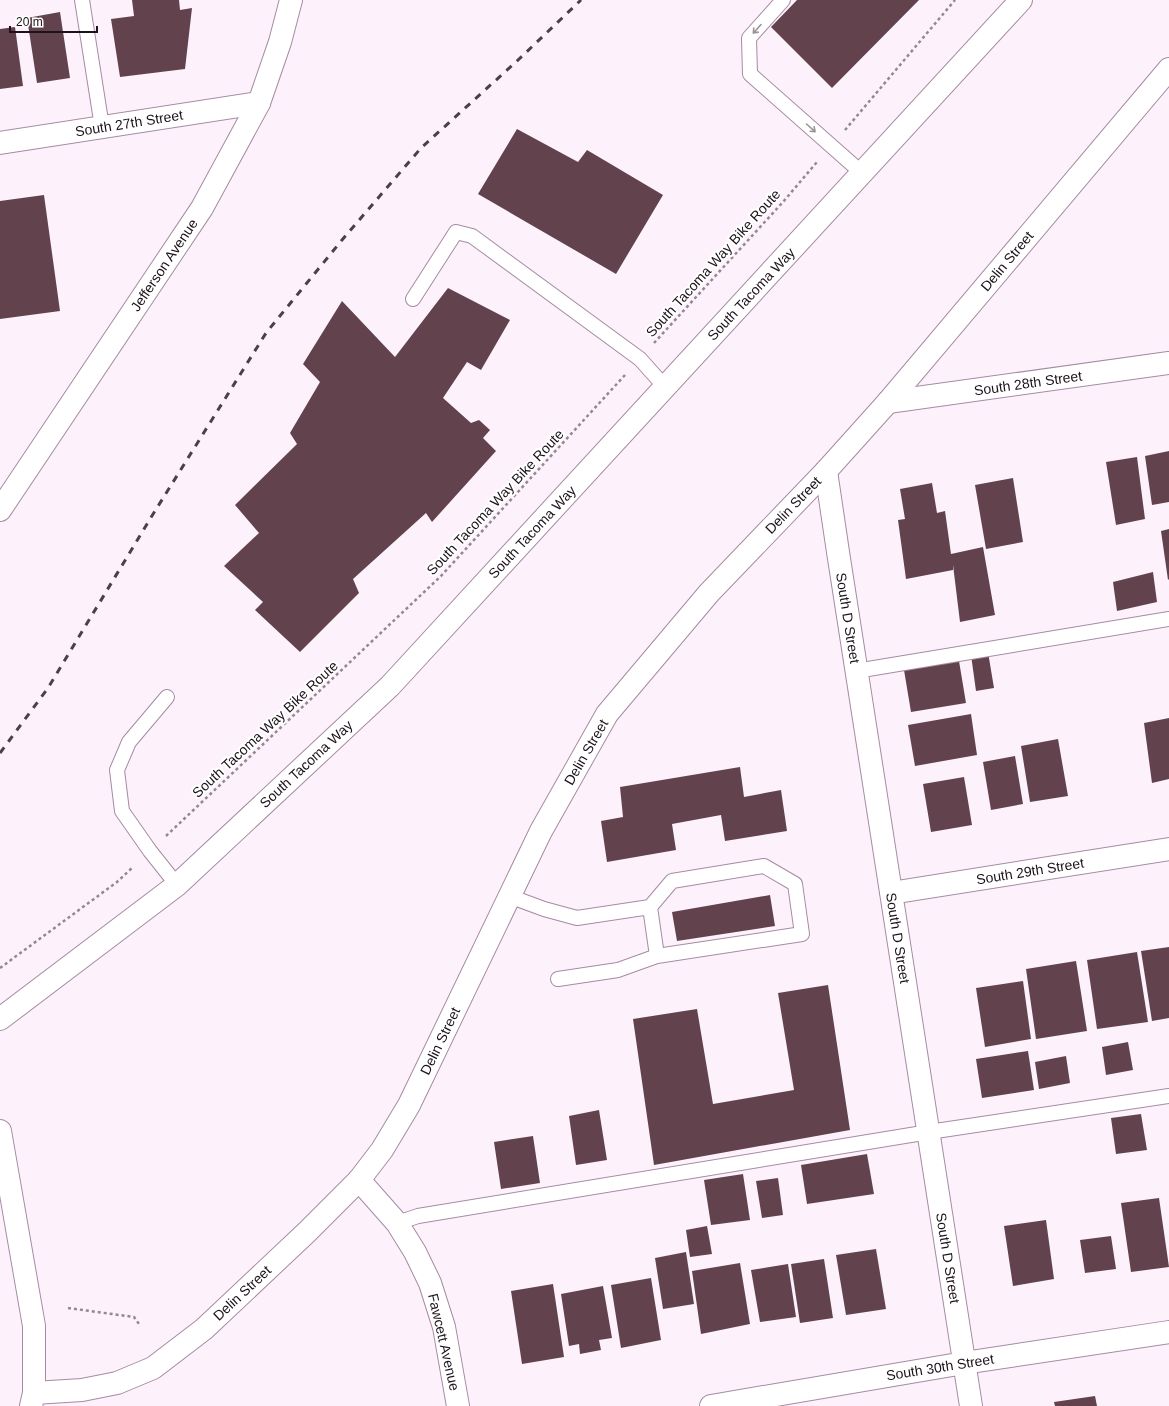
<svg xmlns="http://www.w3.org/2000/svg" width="1169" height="1406" font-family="Helvetica,sans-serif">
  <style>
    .building { fill: #62434d }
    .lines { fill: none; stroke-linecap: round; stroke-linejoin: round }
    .lane-casing { stroke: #a68ba2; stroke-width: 16 }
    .street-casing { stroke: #a68ba2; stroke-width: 24 }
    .secondary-casing { stroke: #a68ba2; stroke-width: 24 }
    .path { stroke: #938891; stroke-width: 2.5; stroke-dasharray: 3 3; stroke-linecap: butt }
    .lane { stroke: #fff; stroke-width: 14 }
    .street { stroke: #fff; stroke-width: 22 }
    .secondary { stroke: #fff; stroke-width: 22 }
    .rail { stroke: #4a4048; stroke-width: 3; stroke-dasharray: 7 7; stroke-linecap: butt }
    .oneway { stroke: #999498 }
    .labels { text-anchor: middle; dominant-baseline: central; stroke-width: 4; stroke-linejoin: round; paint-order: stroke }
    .street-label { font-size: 14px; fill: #1c121a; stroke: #fff }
  </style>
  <rect width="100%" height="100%" fill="#fdf2fb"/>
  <!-- building -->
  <path class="building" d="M132 0H179L180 10 192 8 185 69 120 77 111 19 134 16Z
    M797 0H919L832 88 771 27Z
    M60 12 70 78 37 83 27 18Z
    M15 27 23 86 0 89V29Z
    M517 129 578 162 587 150 663 195 616 274 478 194Z
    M44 195 60 311 0 319V201Z
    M448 288 510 320 481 370 467 362 443 398 471 423 479 420 490 430 483 438 496 451 432 522 426 513 353 579 359 593 300 652 255 610 263 602 224 566 259 533 235 505 297 444 290 433 320 382 303 364 342 301 395 357Z
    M1169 451V502L1152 505 1145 456Z
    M1137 457 1145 519 1116 525 1106 462Z
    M1013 478 1023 542 986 549 975 485Z
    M932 483 937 513 945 511 951 554 983 547 995 615 960 622 953 565V570L906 579 898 520 905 519 900 489Z
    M1169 529V579L1168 580 1161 531Z
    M1153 572 1157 602 1117 611 1113 582Z
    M988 652 994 688 976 691 971 655Z
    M959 661 966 703 911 712 904 670Z
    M971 714 977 755 915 766 908 725Z
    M1169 718V779L1152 783 1144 723Z
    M1058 739 1068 796 1030 802 1021 746Z
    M1015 756 1023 804 991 810 983 762Z
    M740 767 744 797 781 790 787 831 725 841 721 815 672 824 676 850 607 862 601 821 623 817 620 787Z
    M964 777 972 825 931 832 923 784Z
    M770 895 775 926 677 941 672 912Z
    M1169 947V1018L1152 1021 1141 951Z
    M1137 952 1148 1022 1097 1029 1087 960Z
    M1076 961 1087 1031 1036 1039 1026 969Z
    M1023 981 1031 1039 985 1047 976 988Z
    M828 985 850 1130 654 1165 633 1019 697 1009 713 1104 794 1090 778 993Z
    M1128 1042 1133 1070 1106 1075 1102 1047Z
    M1028 1051 1034 1090 982 1098 976 1059Z
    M1066 1056 1070 1083 1039 1089 1035 1062Z
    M599 1110 607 1160 576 1165 569 1116Z
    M1141 1114 1147 1150 1116 1154 1111 1118Z
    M533 1136 540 1183 501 1189 494 1142Z
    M867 1154 874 1194 807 1204 801 1165Z
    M743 1174 750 1220 711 1225 704 1180Z
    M778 1178 783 1215 762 1218 756 1181Z
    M1159 1198 1169 1267 1131 1272 1121 1203Z
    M1046 1220 1054 1279 1013 1286 1004 1226Z
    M707 1226 712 1254 690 1257 686 1230Z
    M1111 1236 1116 1269 1085 1273 1080 1240Z
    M876 1249 886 1309 846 1315 836 1255Z
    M686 1252 694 1304 663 1309 655 1258Z
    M824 1259 833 1318 800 1323 791 1264Z
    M740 1263 750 1324 701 1334 692 1271Z
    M788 1264 796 1317 760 1322 751 1270Z
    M651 1278 661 1340 621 1348 611 1285Z
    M553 1284 564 1357 522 1364 511 1291Z
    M603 1286 612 1338 599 1340 601 1350 580 1354 579 1344 569 1346 561 1294Z
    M1095 1396 1097 1406H1055L1054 1402Z"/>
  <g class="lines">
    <!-- lane casing -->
    <g class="lane-casing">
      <path id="lane" d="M82 0 102 127
        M783 0 749 38 750 74 862 173
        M413 299 456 232 472 236 640 359 665 387
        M856 671 1169 619
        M167 697 129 742 117 770 122 811 150 851 177 885
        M509 896 544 909 577 918 650 907 672 881 764 866 795 884 802 934 657 956 618 970 558 979
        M650 907 657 956
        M397 1223 418 1216 929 1132 1169 1096"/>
    </g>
    <!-- street casing -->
    <g class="street-casing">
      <path id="street" d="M0 143 259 103
        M888 402 1169 363
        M826 471 838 552 971 1406
        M891 893 1169 849
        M359 1180 397 1223 415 1252 430 1283 444 1327 458 1406
        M711 1406 964 1363 1169 1332"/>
    </g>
    <!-- secondary casing -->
    <g class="secondary-casing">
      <path id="secondary" d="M0 510 202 208 259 103 280 42 291 0
        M0 1019 177 885 390 686 1021 0
        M0 1131 34 1326V1393L31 1406
        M34 1393 82 1390 117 1383 153 1368 204 1329 307 1232 359 1180 382 1150 409 1105 541 831 607 714 709 593 826 471 888 402 1169 69"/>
    </g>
    <!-- path -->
    <path class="path" d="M845 130 955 0
      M654 343 783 202 817 162
      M166 836 441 576 625 375
      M0 968 117 882 133 867
      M68 1308 134 1317 139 1324"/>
    <!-- lane -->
    <use href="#lane" class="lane"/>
    <!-- street -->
    <use href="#street" class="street"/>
    <!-- secondary -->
    <use href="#secondary" class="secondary"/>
    <!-- rail -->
    <path class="rail" d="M0 753 48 688 150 519 266 333 342 240 421 148 517 61 581 0"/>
  </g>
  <!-- one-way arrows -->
  <defs><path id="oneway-shaft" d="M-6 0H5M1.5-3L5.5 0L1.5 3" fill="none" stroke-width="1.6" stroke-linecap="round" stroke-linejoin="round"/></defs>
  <g class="oneway">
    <use href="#oneway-shaft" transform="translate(757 29) rotate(132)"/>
    <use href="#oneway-shaft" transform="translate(811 128) rotate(42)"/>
  </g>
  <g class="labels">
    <!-- street labels -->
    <g class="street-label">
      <text transform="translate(129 123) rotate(-9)">South 27th Street</text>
      <text transform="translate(1007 261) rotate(-50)">Delin Street</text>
      <text transform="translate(713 263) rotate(-48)">South Tacoma Way Bike Route</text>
      <text transform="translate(164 265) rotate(-56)">Jefferson Avenue</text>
      <text transform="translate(751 294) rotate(-47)">South Tacoma Way</text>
      <text transform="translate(1028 383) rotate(-8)">South 28th Street</text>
      <text transform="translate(495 502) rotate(-47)">South Tacoma Way Bike Route</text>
      <text transform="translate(793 505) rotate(-46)">Delin Street</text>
      <text transform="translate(532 532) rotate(-47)">South Tacoma Way</text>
      <text transform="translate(848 618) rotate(81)">South D Street</text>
      <text transform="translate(265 729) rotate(-43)">South Tacoma Way Bike Route</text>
      <text transform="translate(586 752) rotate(-60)">Delin Street</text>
      <text transform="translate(306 764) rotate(-43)">South Tacoma Way</text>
      <text transform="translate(1030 871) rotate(-9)">South 29th Street</text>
      <text transform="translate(898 938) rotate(81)">South D Street</text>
      <text transform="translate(440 1041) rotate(-64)">Delin Street</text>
      <text transform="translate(948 1258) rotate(81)">South D Street</text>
      <text transform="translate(242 1293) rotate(-43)">Delin Street</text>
      <text transform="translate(444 1342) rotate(77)">Fawcett Avenue</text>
      <text transform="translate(940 1367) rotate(-9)">South 30th Street</text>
    </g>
  </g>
  <!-- scale -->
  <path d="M10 26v6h87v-6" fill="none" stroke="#1c121a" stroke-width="2"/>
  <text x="16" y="26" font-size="12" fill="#1c121a" stroke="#ffffff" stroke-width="3" paint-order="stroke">20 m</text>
</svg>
